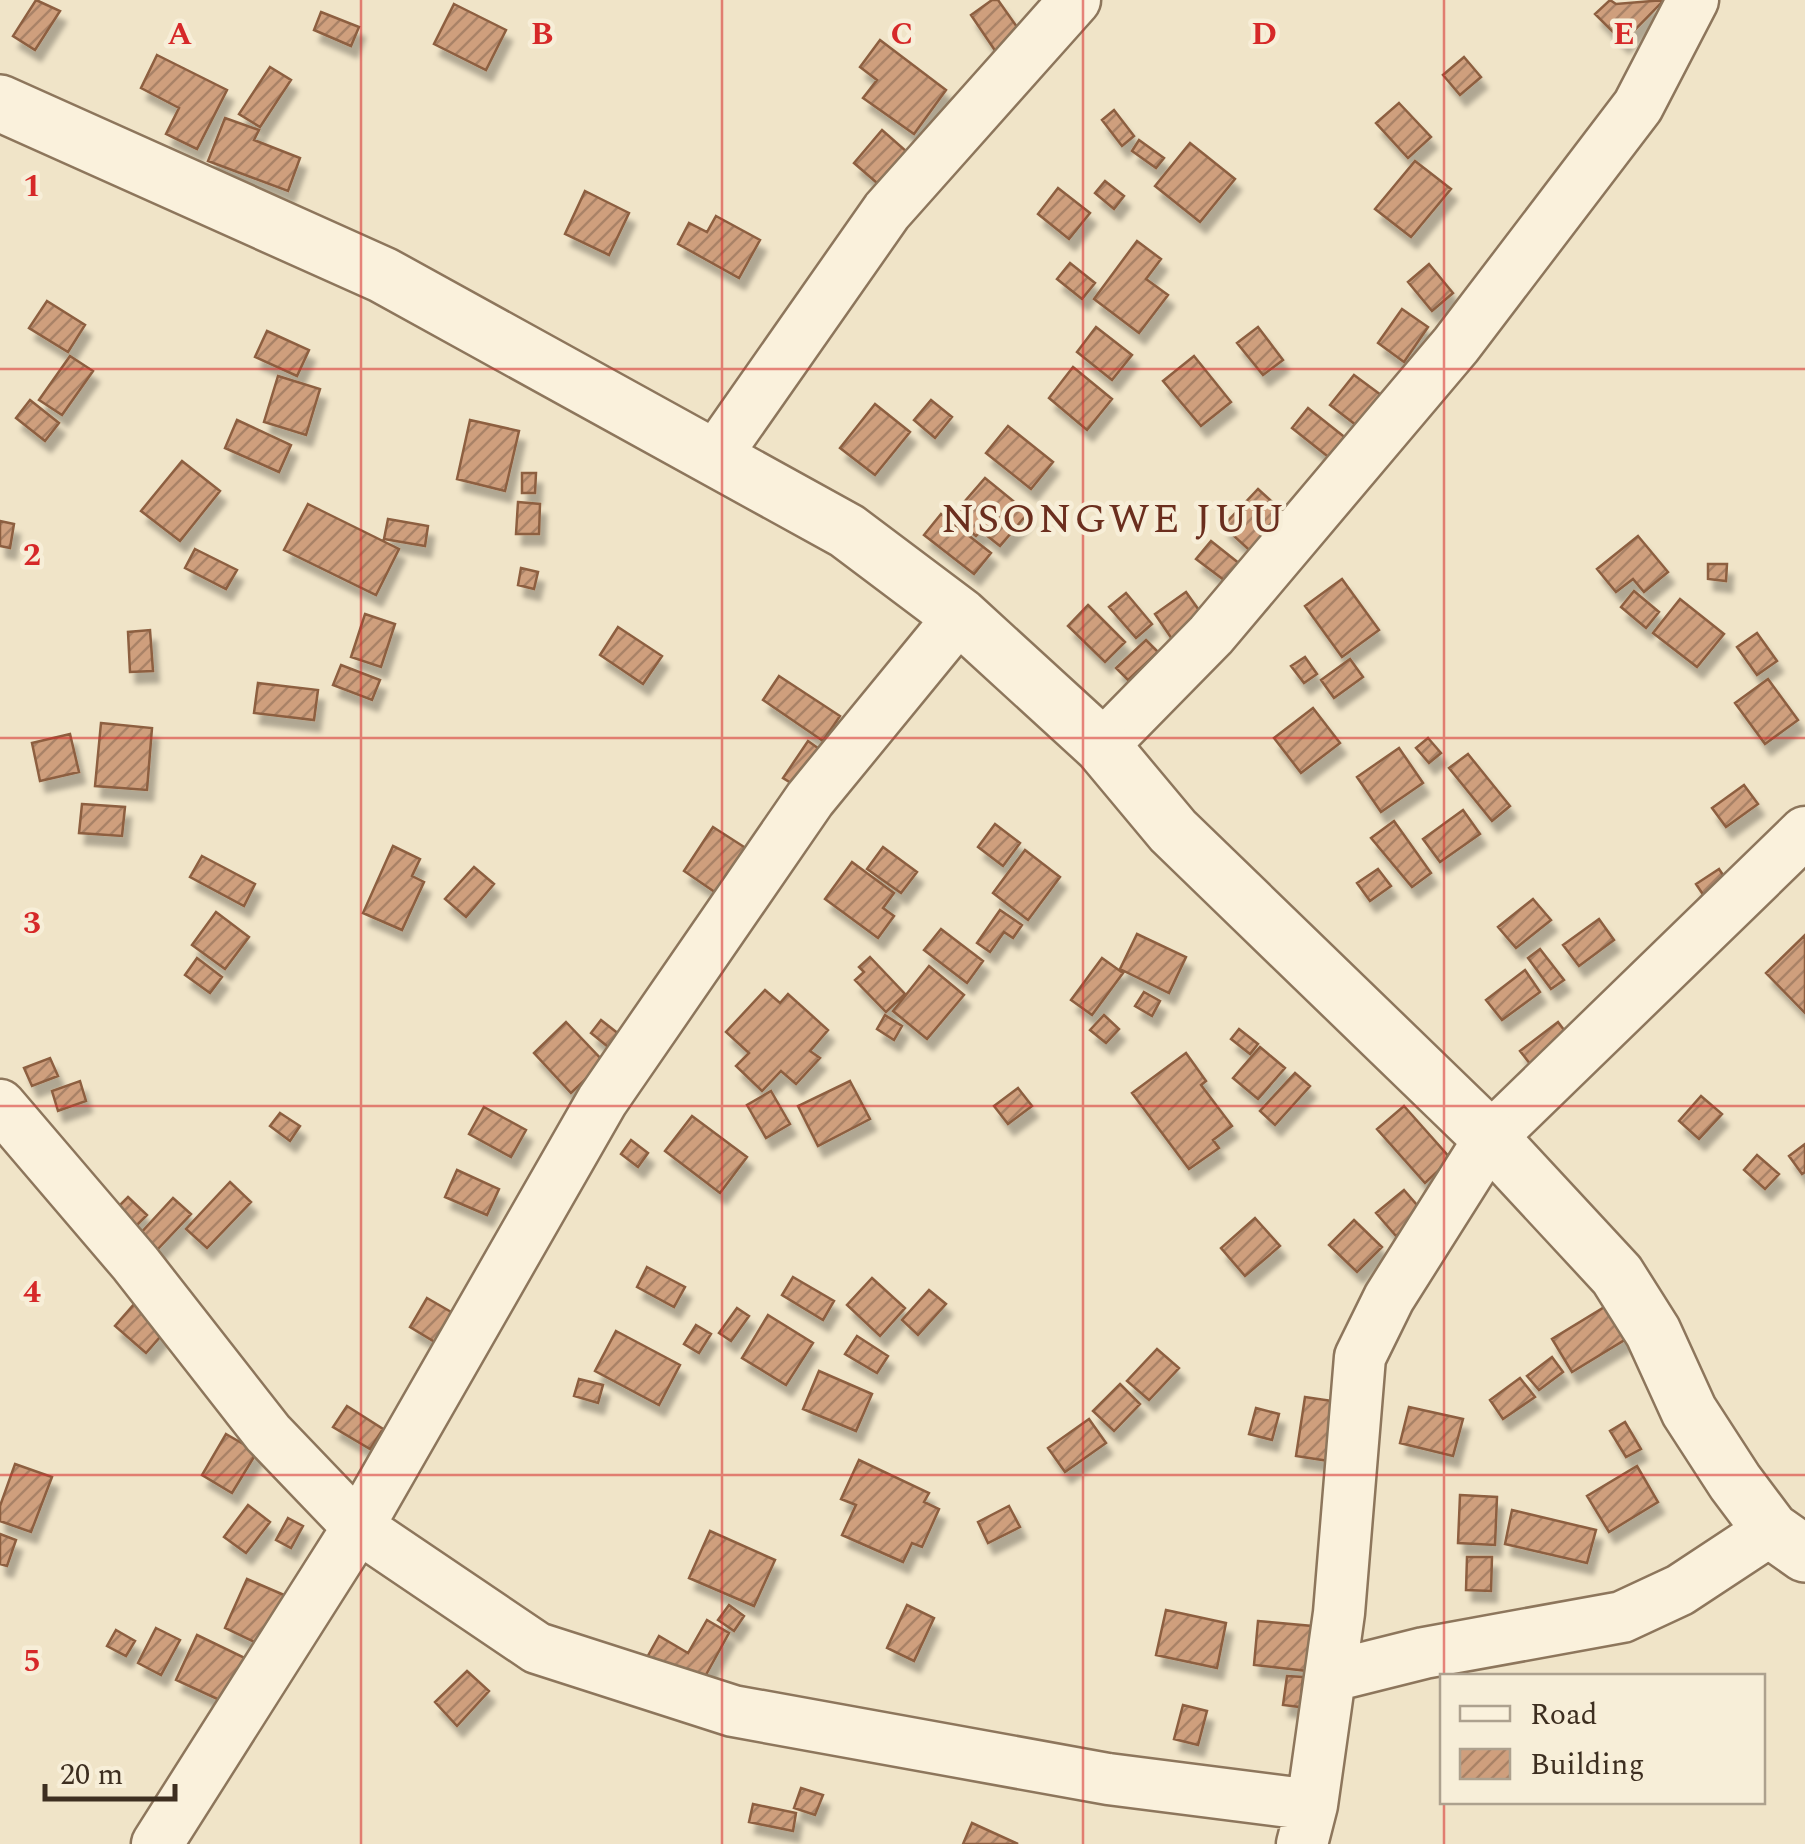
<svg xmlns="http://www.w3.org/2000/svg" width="1805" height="1844" font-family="Spectral,serif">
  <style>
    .building { fill: url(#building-hatch); stroke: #8d5f41; stroke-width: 2.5; filter: url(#shadow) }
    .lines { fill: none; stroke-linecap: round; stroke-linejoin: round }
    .minor-casing { stroke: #8d765c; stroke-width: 55 }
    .tertiary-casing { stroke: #8d765c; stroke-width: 60 }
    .minor { stroke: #faf1dc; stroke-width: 50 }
    .tertiary { stroke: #faf1dc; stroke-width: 55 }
    .grid { fill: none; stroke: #d62828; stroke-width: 2.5; stroke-opacity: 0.55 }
    .labels { text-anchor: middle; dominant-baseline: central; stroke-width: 9; stroke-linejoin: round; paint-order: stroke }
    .quarter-label { font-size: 42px; letter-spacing: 2.5px; fill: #6b2e1e; stroke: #f7eed8 }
    .grid-label { font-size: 32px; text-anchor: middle; font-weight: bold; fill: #d62828; stroke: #f7eed8; stroke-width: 9; stroke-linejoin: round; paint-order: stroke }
  </style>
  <defs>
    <pattern id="building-hatch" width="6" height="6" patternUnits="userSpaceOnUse" patternTransform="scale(2.5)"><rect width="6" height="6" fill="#cf9f7d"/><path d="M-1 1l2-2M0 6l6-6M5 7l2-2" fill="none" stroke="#a98266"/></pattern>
    <filter id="shadow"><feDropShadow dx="6" dy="11" stdDeviation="2.5" flood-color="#0004"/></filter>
  </defs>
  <rect width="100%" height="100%" fill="#f0e4c8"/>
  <!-- building -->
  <path class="building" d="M36 0 60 11 35 50 13 36Z
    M992 0H998L1022 34 996 52 971 15Z
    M1610 0 1616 4 1664 0 1623 42 1595 14Z
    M454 4 506 30 486 70 434 44Z
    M321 12 359 27 351 46 314 30Z
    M880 40 946 90 914 134 863 98 877 80 860 67Z
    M157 55 227 90 197 149 166 134 179 108 141 88Z
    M1464 57 1481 77 1460 95 1443 75Z
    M270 67 291 80 260 127 239 114Z
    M1399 103 1431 137 1408 158 1376 123Z
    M1114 110 1134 136 1122 146 1102 120Z
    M225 118 259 130 254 140 300 158 288 191 208 161Z
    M882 130 906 151 877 183 854 163Z
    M1139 140 1164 158 1156 168 1132 151Z
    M1190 143 1235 179 1200 222 1155 186Z
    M1415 161 1451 189 1411 237 1375 209Z
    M1105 181 1124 196 1114 209 1095 193Z
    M1058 188 1090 213 1069 239 1038 214Z
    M585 191 629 213 609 255 565 234Z
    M716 216 760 240 739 278 678 244 689 223 707 232Z
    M1137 241 1161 259 1146 279 1168 295 1139 333 1094 299Z
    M1070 263 1095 283 1082 299 1057 279Z
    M1429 264 1453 293 1432 311 1408 282Z
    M47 301 85 325 68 352 29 328Z
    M1402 309 1428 327 1404 362 1378 343Z
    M1096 327 1132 355 1112 380 1077 352Z
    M1258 327 1283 360 1263 375 1237 343Z
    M267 331 309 350 297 376 255 357Z
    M70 356 93 371 62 415 39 400Z
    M1194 356 1231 402 1201 426 1163 381Z
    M1073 367 1112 399 1087 430 1049 398Z
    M1354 375 1381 395 1356 425 1330 405Z
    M278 376 320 389 306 435 264 422Z
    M30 400 59 423 45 441 16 418Z
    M931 400 952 417 935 438 914 420Z
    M875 404 910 432 875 475 840 448Z
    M1308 408 1352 443 1336 463 1292 428Z
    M237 420 291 445 279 472 225 448Z
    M470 420 519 431 505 491 457 479Z
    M1008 426 1053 462 1031 489 986 453Z
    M182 461 220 491 180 541 141 511Z
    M522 473H536L535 493H522Z
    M985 478 1028 513 1000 546 981 531 976 536 952 516Z
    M1258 489 1293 521 1258 558 1223 526Z
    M518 502 540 504 539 534H516Z
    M308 504 399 549 376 595 284 550Z
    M941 514 991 553 974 574 924 535Z
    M388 519 428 526 425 546 384 539Z
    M0 521 14 524 10 548 0 546Z
    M1638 536 1668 572 1644 592 1633 579 1616 592 1597 569Z
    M1211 541 1250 572 1236 589 1196 559Z
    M195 549 237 570 226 589 185 568Z
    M1708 564H1727L1726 581 1708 579Z
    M521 568 538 572 534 589 518 585Z
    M1342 579 1379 630 1342 657 1305 606Z
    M1634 591 1659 612 1646 628 1621 607Z
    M1186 592 1206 620 1174 642 1155 614Z
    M1126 593 1152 624 1136 638 1109 607Z
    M1680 599 1724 634 1697 667 1653 633Z
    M1088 605 1125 642 1105 662 1068 626Z
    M365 614 395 624 381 667 351 657Z
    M618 627 662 656 643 684 600 655Z
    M150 630 153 671 130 672 128 632Z
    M1757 633 1777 661 1757 675 1737 647Z
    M1146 640 1158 652 1128 680 1116 668Z
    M1305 657 1317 674 1304 683 1291 666Z
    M1350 659 1363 677 1334 698 1321 680Z
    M341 665 380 680 372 700 333 685Z
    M779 676 840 716 823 741 763 700Z
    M1768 679 1798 720 1765 744 1735 703Z
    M258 683 318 690 314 720 254 713Z
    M1313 708 1340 743 1301 773 1274 738Z
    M101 723 152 728 147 790 95 786Z
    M70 734 79 772 40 781 32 743Z
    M1428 738 1441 753 1429 763 1416 748Z
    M808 741 825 753 801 789 783 778Z
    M1399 748 1423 783 1381 812 1357 777Z
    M1468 754 1510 806 1492 821 1449 768Z
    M1744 785 1758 804 1726 827 1712 808Z
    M82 804 125 807 122 836 79 833Z
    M1463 810 1480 834 1440 862 1423 839Z
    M1394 821 1431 873 1412 887 1371 838Z
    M995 824 1020 843 1003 866 978 847Z
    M713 827 752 852 722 897 684 871Z
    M393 846 420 859 412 876 424 882 402 930 363 913Z
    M883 847 917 872 901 893 867 869Z
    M1025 850 1060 877 1028 920 993 893Z
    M202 856 255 884 244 906 190 877Z
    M852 862 894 893 883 908 894 916 878 938 825 899Z
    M474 867 494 884 466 917 445 899Z
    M1378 869 1391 886 1370 901 1357 883Z
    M1719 869 1733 890 1710 905 1696 884Z
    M1533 899 1551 920 1516 948 1498 927Z
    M1000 910 1022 925 1013 938 1004 932 990 952 977 943Z
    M216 912 249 937 225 969 192 945Z
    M1599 919 1614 940 1579 966 1563 945Z
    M941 929 983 961 967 983 924 950Z
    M1137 934 1186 957 1169 993 1120 969Z
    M1805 935V1013L1766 973Z
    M1540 949 1564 980 1551 989 1528 958Z
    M870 957 905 994 886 1012 855 980 864 972 859 967Z
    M197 958 222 977 210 993 185 975Z
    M1102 958 1123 973 1092 1015 1071 1000Z
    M929 966 964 995 927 1039 893 1011Z
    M1525 970 1540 992 1502 1020 1486 1000Z
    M765 990 780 1003 788 994 828 1030 810 1051 820 1058 796 1084 781 1071 762 1091 736 1066 749 1053 726 1032Z
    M1144 992 1160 1001 1152 1016 1135 1006Z
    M885 1015 902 1026 894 1040 877 1029Z
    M1104 1015 1119 1029 1106 1043 1090 1030Z
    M601 1020 629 1042 618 1055 591 1033Z
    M566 1022 604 1062 571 1093 534 1053Z
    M1558 1022 1583 1055 1545 1083 1520 1051Z
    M1239 1029 1258 1044 1250 1054 1231 1039Z
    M1260 1047 1285 1068 1258 1099 1233 1078Z
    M1186 1053 1206 1081 1201 1085 1232 1126 1213 1140 1219 1148 1189 1169 1132 1093Z
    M50 1058 58 1076 32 1086 24 1068Z
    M1295 1073 1310 1086 1275 1125 1260 1111Z
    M80 1081 86 1101 58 1111 52 1091Z
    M850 1081 870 1119 818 1146 798 1106Z
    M1018 1088 1032 1106 1008 1124 994 1106Z
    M771 1091 790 1124 766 1138 747 1105Z
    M1701 1096 1722 1114 1699 1139 1679 1121Z
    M1404 1106 1451 1159 1425 1183 1377 1129Z
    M484 1107 526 1130 511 1157 469 1134Z
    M280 1113 300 1126 290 1141 270 1126Z
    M692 1116 747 1157 720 1193 665 1151Z
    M631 1140 648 1153 638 1167 621 1154Z
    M1805 1144V1172L1802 1174 1789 1156Z
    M1757 1155 1779 1174 1765 1189 1744 1170Z
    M457 1170 499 1189 487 1215 445 1197Z
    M230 1182 251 1202 207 1248 186 1229Z
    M1404 1190 1423 1212 1396 1236 1376 1213Z
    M128 1197 147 1215 135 1227 116 1209Z
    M173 1198 191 1214 156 1251 139 1235Z
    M1255 1218 1280 1246 1245 1276 1221 1248Z
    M1354 1220 1382 1247 1357 1272 1329 1245Z
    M647 1267 685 1287 674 1307 637 1287Z
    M793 1277 834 1301 823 1320 782 1295Z
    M872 1278 905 1308 880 1336 847 1305Z
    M929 1290 946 1304 918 1335 902 1320Z
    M427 1298 470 1323 453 1353 410 1327Z
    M135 1303 166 1330 146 1353 115 1326Z
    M1611 1303 1631 1336 1572 1372 1552 1339Z
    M737 1308 749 1316 731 1341 719 1333Z
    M768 1315 813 1343 786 1385 742 1358Z
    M696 1325 711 1334 699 1353 684 1344Z
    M616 1331 680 1365 659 1405 595 1371Z
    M857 1336 888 1356 877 1373 845 1354Z
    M1157 1349 1179 1368 1149 1400 1127 1381Z
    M1552 1357 1563 1372 1539 1390 1527 1376Z
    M819 1371 872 1394 856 1431 803 1409Z
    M1520 1378 1535 1397 1503 1419 1490 1400Z
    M579 1379 603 1385 598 1403 574 1396Z
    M1120 1384 1140 1404 1114 1431 1093 1411Z
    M1305 1397 1339 1402 1329 1461 1296 1456Z
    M347 1406 383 1429 370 1449 333 1427Z
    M1409 1407 1463 1419 1453 1456 1400 1443Z
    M1256 1408 1279 1414 1272 1440 1249 1434Z
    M1089 1419 1106 1443 1065 1472 1048 1448Z
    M1625 1422 1641 1449 1626 1457 1610 1431Z
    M226 1434 257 1452 232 1493 202 1475Z
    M859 1460 929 1493 924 1502 939 1509 922 1547 912 1543 903 1562 842 1535 856 1505 841 1499Z
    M15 1464 52 1477 31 1532 0 1521V1506Z
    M1637 1466 1658 1502 1609 1532 1587 1496Z
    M1460 1495 1497 1497 1495 1545 1458 1543Z
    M248 1505 270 1522 246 1553 224 1537Z
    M1009 1506 1020 1527 988 1543 978 1522Z
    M1512 1510 1596 1530 1587 1563 1505 1544Z
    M288 1518 303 1526 291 1548 276 1540Z
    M710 1531 775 1560 754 1606 689 1578Z
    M0 1534 16 1540 7 1566 0 1564Z
    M1467 1557H1492L1491 1591 1466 1590Z
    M247 1579 284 1595 261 1645 225 1628Z
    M729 1605 744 1616 734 1631 718 1620Z
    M907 1605 934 1618 914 1661 887 1648Z
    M1166 1610 1226 1623 1217 1668 1156 1655Z
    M707 1620 729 1633 697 1691 645 1661 659 1636 688 1653Z
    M1258 1621 1312 1626 1308 1671 1254 1665Z
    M156 1628 180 1640 161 1675 138 1663Z
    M116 1630 135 1641 126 1656 107 1646Z
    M197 1635 245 1658 224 1702 176 1680Z
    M467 1671 489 1691 457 1726 435 1702Z
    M1287 1676 1303 1677 1300 1707 1283 1705Z
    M1183 1705 1207 1711 1198 1745 1174 1739Z
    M801 1788 823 1795 815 1815 794 1808Z
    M753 1804 796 1813 793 1831 749 1822Z
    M972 1823 1018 1844H963Z"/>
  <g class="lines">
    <!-- minor casing -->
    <g class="minor-casing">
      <path id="minor" d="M714 458 887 211 1075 0
        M1102 746 1211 635 1456 345 1638 106 1693 0
        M0 1105 135 1263 268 1433 358 1527 537 1648 733 1711 1108 1779 1312 1805
        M1332 1676 1424 1653 1622 1617 1680 1590 1771 1530
        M157 1844 358 1527 602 1101 810 799 960 616
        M1302 1844 1312 1805 1339 1613 1360 1357 1389 1298 1490 1138 1805 832"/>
    </g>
    <!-- tertiary casing -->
    <g class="tertiary-casing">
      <path id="tertiary" d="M0 103 383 275 847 531 960 616 1102 746 1173 831 1490 1138 1617 1275 1653 1332 1689 1411 1735 1482 1771 1530 1805 1554"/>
    </g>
    <!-- minor -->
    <use href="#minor" class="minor"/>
    <!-- tertiary -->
    <use href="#tertiary" class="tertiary"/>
  </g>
  <!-- grid -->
  <path class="grid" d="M361 0V1844M722 0V1844M1083 0V1844M1444 0V1676M0 369H1805M0 738H1805M0 1106H1805M0 1475H1805M1444 1802V1844"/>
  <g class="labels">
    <!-- quarter labels -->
    <g class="quarter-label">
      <text x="1114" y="519">NSONGWE JUU</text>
    </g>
  </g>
  <g class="grid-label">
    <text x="180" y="44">A</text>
    <text x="542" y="44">B</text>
    <text x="902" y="44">C</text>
    <text x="1264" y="44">D</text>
    <text x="1624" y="44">E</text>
    <text x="32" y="196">1</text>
    <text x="32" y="565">2</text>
    <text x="32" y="933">3</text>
    <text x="32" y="1302">4</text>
    <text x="32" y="1671">5</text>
  </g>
  <!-- legend -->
  <rect x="1440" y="1674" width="325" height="130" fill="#f7eed8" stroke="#ada18e" stroke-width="2.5"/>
  <rect x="1460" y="1706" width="50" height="15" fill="#faf1dc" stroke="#ada18e" stroke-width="2.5"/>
  <text x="1530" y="1724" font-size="30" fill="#3d2e20">Road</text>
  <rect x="1460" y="1749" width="50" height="30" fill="url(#building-hatch)" stroke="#ada18e" stroke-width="2.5"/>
  <text x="1530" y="1774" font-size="30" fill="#3d2e20">Building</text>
  <!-- scale -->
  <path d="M45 1784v15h130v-15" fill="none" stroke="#3d2e20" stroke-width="5"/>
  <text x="60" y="1784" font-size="30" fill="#3d2e20" stroke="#f7eed8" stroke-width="8" paint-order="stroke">20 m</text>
</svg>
